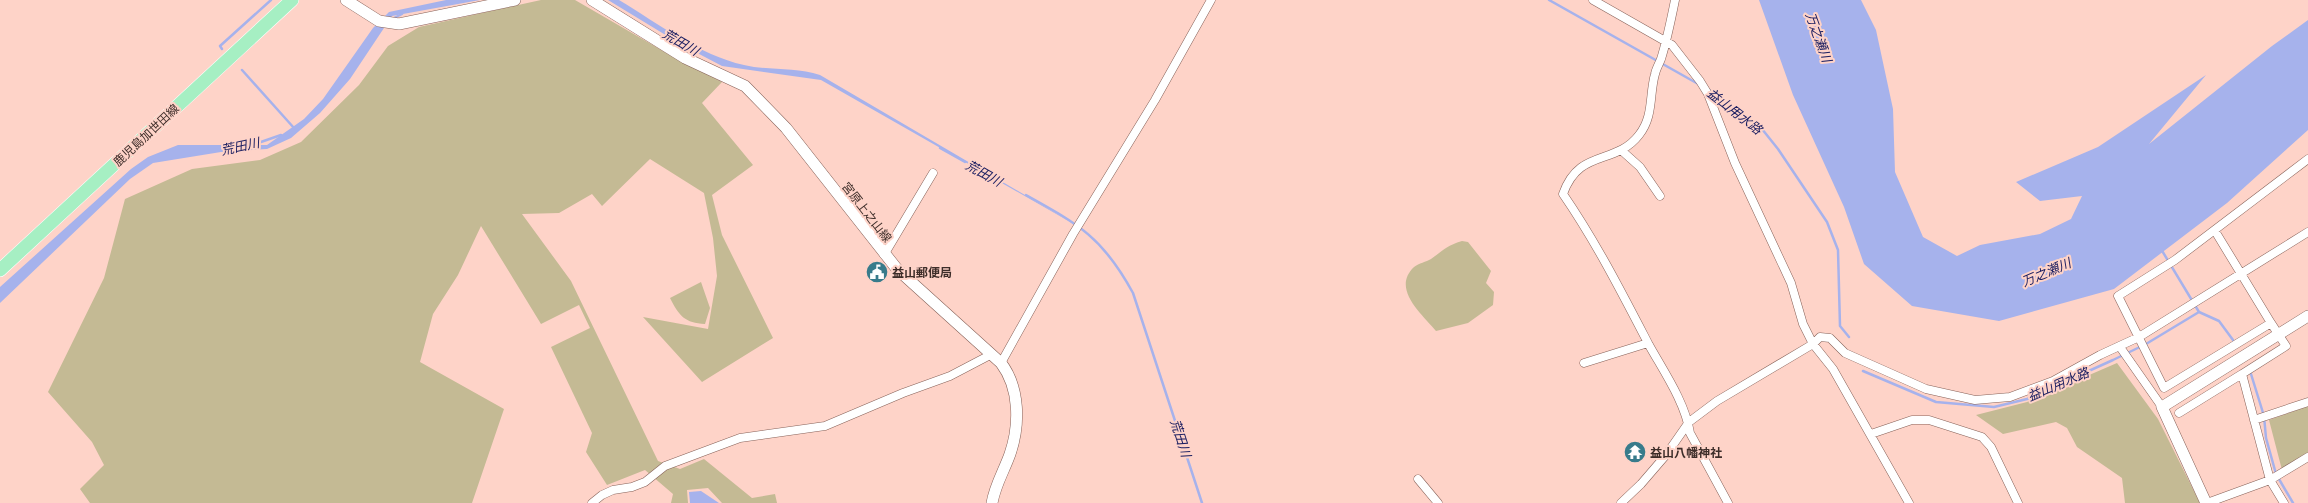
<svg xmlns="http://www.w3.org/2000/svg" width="2308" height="503" font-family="Mulish,'Noto Sans JP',sans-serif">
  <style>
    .green { fill: #c4ba94 }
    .water { fill: #a6b2ec }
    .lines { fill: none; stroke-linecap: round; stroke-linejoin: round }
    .stream { stroke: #a6b2ec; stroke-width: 2.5 }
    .street-casing { stroke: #876259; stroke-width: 9 }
    .secondary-casing { stroke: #876259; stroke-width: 12 }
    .primary-casing { stroke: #fff; stroke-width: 14 }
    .street { stroke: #fff; stroke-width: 8 }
    .secondary { stroke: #fff; stroke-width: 11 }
    .primary { stroke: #a6efc3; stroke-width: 13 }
    .labels { text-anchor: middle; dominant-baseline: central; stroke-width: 4; stroke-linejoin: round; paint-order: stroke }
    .street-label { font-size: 12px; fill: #3d2d29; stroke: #fed3c8 }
    .poi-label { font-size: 12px; font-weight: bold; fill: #3d2d29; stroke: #fed3c8; text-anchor: start }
    .water-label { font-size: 13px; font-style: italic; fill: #1e2062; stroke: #fed3c8 }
  </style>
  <rect width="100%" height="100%" fill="#fed3c8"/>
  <!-- green -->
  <path class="green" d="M541 0H575L670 55 722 82 702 103 753 165 712 195 722 235 773 338 702 382 643 317 708 329 717 276 713 238 704 193 650 159 602 206 592 194 559 213 522 214 571 281 658 461 680 469 704 459 752 498 775 494 777 503H722L708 488 687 490 688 503H671L673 494 645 470 607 485 586 452 592 433 551 347 590 328 579 305 541 324 481 226 458 275 433 314 420 362 504 409 472 503H90L80 489 104 465 92 442 48 392 104 278 125 199 192 169 260 160 301 142 359 85 388 46 419 27Z
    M1462 241 1468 242 1491 271 1486 283 1494 292 1493 305 1468 323 1436 331C1422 314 1391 289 1414 267 1419 263 1426 262 1431 259 1444 250 1446 246 1462 241Z
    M701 282 710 308 705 324C685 323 679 316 670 298Z
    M2117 363 2158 419 2200 503H2125L2122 478 2077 447 2067 428 2056 422 2003 434 1976 415 2027 402Z
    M2308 406V453L2282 470 2269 420Z"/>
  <!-- water -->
  <path class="water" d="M446 0H480L392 16 350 79 320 113 291 138 267 149 221 152 153 163 130 179 0 303V287L131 169 148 157 178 145H267L304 119 323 99 373 28 389 12Z
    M608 0H619C659 24 699 55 744 65 769 71 796 67 820 75L1093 235 821 80 722 66 682 45Z
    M1759 0H1861L1876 30 1893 109 1895 172 1923 237 1957 256 1980 245 2040 234 2071 219 2082 196 2040 201 2016 182 2098 147 2206 75 2149 144 2272 46 2308 20V130L2227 203 2114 289 1999 321 1912 306 1864 264 1844 207 1793 95Z
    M701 491 719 503H690L689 492Z"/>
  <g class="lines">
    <!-- stream -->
    <path class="stream" d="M1549 0 1700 85
      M392 19 402 14
      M222 49 220 46 271 0
      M242 70 294 128
      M1709 90 1762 129 1778 149 1827 222 1838 250 1840 326 1849 337
      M244 146 258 143 281 135
      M940 148 965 162
      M1026 195C1080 225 1103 238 1133 293L1202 503
      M2161 249 2199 312
      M2199 312 2219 321 2233 340
      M1863 371 1936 402 1994 407 2027 399 2113 360 2146 344 2199 312
      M2251 374 2264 416 2266 438 2276 474 2293 503"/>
    <!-- street casing -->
    <g class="street-casing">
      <path id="street" d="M1593 0 1672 45 1700 81 1708 94 1735 163 1791 283 1803 324 1813 344 1833 369 1909 503
        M1675 0C1671 20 1667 40 1661 59 1659 64 1656 69 1655 74 1649 95 1654 116 1639 135 1615 166 1579 148 1563 194 1596 242 1622 293 1649 345 1664 372 1685 402 1690 433L1728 503
        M1621 150 1640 167 1660 196
        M2215 231 2271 323
        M884 255 933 173
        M2120 347 2162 407
        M1001 363 1073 234 1155 100 1211 0
        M1584 363 1648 343
        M2179 413 2242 374
        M2254 420 2308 402
        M1871 434 1912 420H1929L1982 437 1991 447 2018 503
        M1418 479 1438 503
        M592 503 602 495 613 490 632 487 645 482 665 466 740 438 825 426 903 393 950 376 992 354
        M1621 503 1641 484 1666 455 1689 422 1717 401 1813 344 1820 337 1830 338 1845 353 1926 389 1975 400 2010 397 2053 381 2100 355 2139 337 2308 232
        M2207 503 2270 480 2308 457
        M2284 503 2270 480 2242 374 2286 346 2271 323 2164 388 2118 296 2175 260 2308 159"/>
    </g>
    <!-- secondary casing -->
    <g class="secondary-casing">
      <path id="secondary" d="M346 0 379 21 399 24 515 0
        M592 0 685 58 745 86 786 128 897 269 1001 363C1020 388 1020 425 1010 454 1004 471 995 485 992 503
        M2206 503 2162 407 2308 316"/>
    </g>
    <!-- primary casing -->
    <g class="primary-casing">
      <path id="primary" d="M0 270 292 0"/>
    </g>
    <!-- street -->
    <use href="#street" class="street"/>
    <!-- secondary -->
    <use href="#secondary" class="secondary"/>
    <!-- primary -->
    <use href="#primary" class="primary"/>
  </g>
  <!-- icons -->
  <defs>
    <g id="civic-disc" transform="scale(1.15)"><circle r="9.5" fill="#387b8b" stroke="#fed3c8"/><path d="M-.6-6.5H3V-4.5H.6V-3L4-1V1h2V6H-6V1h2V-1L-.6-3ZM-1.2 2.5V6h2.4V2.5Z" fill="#fff"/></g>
    <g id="temple-disc" transform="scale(1.15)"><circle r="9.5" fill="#387b8b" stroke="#fed3c8"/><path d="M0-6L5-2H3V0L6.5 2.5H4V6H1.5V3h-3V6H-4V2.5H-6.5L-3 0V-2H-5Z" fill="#fff"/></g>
  </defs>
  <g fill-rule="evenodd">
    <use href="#civic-disc" x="877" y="272"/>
    <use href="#temple-disc" x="1635" y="452"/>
  </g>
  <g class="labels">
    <!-- street labels -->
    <g class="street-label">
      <text transform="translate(146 135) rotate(-43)">鹿児島加世田線</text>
      <text transform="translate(867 212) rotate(52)">宮原上之山線</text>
    </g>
    <!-- poi labels -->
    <g class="poi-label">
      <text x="892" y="272">益山郵便局</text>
      <text x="1650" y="452">益山八幡神社</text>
    </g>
    <!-- water labels -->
    <g class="water-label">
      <text transform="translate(1819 37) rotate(70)">万之瀬川</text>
      <text transform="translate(681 42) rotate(30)">荒田川</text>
      <text transform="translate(1735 111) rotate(38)">益山用水路</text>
      <text transform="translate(240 146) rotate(-12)">荒田川</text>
      <text transform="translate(984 173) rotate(29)">荒田川</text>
      <text transform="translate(2046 272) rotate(-23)">万之瀬川</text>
      <text transform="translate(2058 384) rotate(-23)">益山用水路</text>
      <text transform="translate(1181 438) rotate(72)">荒田川</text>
    </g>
  </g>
</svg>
